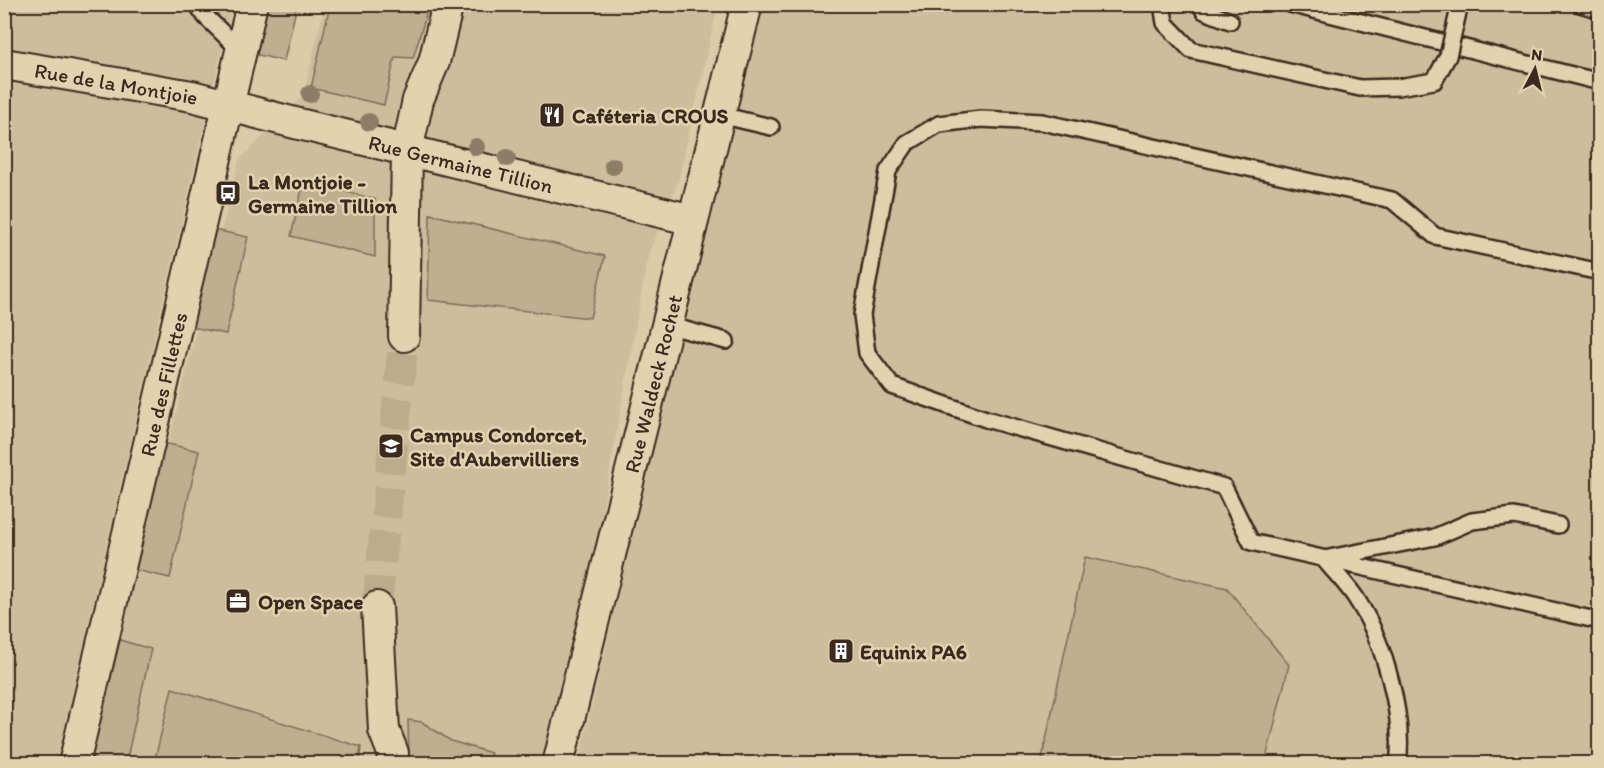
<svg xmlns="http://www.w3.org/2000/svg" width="1604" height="768" font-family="Itim,sans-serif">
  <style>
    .built { fill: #cebd9d }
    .green { fill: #bfae90; stroke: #7d6c57; stroke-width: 1.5 }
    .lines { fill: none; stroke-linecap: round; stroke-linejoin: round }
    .street-tunnel { stroke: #bcab8d; stroke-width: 30; stroke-dasharray: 30 15; stroke-linecap: butt }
    .lane-casing { stroke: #3b2a1e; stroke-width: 20 }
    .street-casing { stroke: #3b2a1e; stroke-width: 34 }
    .lane { stroke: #e3d2af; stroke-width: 15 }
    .street { stroke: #e3d2af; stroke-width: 30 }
    .lane-bridge-casing { stroke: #3b2a1e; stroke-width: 20; stroke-linecap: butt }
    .lane-bridge { stroke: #e3d2af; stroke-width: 15 }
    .tree { fill: #8e7d66 }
    .labels { text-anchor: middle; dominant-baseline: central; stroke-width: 5; stroke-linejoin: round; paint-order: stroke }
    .street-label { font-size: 21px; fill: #3b2a1e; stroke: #e3d2af }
    .poi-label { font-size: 21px; font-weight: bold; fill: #3b2a1e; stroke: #e3d2af; text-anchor: start }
  </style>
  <rect width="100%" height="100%" fill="#dccba9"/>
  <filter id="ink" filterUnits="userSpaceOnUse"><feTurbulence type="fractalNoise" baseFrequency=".0167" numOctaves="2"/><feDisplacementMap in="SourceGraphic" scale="12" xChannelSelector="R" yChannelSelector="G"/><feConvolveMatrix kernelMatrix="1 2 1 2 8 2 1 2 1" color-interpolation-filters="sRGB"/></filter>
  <g filter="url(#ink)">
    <!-- built -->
    <path class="built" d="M4 5H232L56 763H5Z
      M325 5H718L678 182 649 252 557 763 89 764 239 160 303 96Z
      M758 5H1599V763L578 764Z"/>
    <!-- green -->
    <path class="green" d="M266 5H297L284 61 254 54Z
      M330 5H429L413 58 395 57 384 105 311 88Z
      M304 181 375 199V257L291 236Z
      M430 214 605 256 590 318 428 300Z
      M214 230 248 237 226 334 192 327Z
      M164 443 199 451 170 578 135 570Z
      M1085 557 1227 588 1289 665 1265 763H1041Z
      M120 640 151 649 126 763 89 764Z
      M172 688 361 747 359 763H154Z
      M408 720 422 722 451 741 491 753 488 763H409Z"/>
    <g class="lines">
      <!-- street-tunnel -->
      <path class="street-tunnel" d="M377 607 404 336"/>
      <!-- lane casing -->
      <g class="lane-casing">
        <path id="lane" d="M197 4 205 16 241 51
          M1201 4 1204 11 1230 21
          M1290 4 1600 82
          M1580 4 1600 10
          M720 115 771 127
          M1600 272 1435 236 1392 200 1042 122 981 119 939 124 907 143 888 171 862 315 867 353 892 386 986 419 1224 487 1251 542 1600 621
          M667 325 726 341
          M1398 764C1405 716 1384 643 1359 603 1350 587 1335 573 1324 559L1435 537 1472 521 1514 516 1558 525"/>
      </g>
      <!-- street casing -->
      <g class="street-casing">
        <g id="street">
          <path id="s1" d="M4 64 192 96 295 123 693 220"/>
          <path d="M404 336 407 151 418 100 434 62 448 4"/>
          <path d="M377 607 384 730 393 753 392 764"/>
          <path id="s2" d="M74 764 252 4"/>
          <path id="s3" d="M558 764 747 4"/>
        </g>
      </g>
      <!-- lane -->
      <use href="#lane" class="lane"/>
      <!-- street -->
      <use href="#street" class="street"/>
      <!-- lane-bridge casing -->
      <g class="lane-bridge-casing">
        <path id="lane-bridge" d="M1162 4 1165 23 1191 50 1360 88 1398 87 1434 81 1448 56 1460 4"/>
      </g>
      <!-- lane-bridge -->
      <use href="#lane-bridge" class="lane-bridge"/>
    </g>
    <!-- trees -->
    <g class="tree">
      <circle cx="310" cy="94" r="9"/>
      <circle cx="369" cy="122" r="9"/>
      <circle cx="476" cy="147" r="9"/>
      <circle cx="507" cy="158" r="9"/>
      <circle cx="613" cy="166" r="9"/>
    </g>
  </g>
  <!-- icons -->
  <defs>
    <g id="restaurant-square" transform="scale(1.35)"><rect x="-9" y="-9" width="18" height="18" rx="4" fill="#3b2a1e" stroke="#e3d2af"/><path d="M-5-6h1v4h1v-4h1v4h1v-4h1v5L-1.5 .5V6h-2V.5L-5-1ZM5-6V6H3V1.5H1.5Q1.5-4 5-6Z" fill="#fff"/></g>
    <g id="bus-square" transform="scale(1.35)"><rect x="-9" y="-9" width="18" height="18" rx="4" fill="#3b2a1e" stroke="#e3d2af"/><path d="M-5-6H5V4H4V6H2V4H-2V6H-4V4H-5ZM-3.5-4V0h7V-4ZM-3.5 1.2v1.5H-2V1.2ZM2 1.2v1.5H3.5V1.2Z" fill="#fff"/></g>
    <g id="university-square" transform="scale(1.35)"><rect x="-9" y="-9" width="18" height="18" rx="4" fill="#3b2a1e" stroke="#e3d2af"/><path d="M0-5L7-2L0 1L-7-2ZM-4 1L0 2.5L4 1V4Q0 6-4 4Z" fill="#fff"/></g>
    <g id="office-square" transform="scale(1.35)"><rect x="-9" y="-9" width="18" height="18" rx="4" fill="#3b2a1e" stroke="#e3d2af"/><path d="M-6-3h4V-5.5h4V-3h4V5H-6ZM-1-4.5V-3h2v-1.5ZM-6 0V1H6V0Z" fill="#fff"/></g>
    <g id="building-square" transform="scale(1.35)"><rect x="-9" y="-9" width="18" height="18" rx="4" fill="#3b2a1e" stroke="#e3d2af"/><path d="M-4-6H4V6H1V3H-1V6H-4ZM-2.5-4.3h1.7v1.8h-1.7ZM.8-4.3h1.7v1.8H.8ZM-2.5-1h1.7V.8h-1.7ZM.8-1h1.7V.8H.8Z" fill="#fff"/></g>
  </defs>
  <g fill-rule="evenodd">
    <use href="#restaurant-square" x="552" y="115"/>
    <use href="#bus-square" x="228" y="193"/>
    <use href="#university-square" x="391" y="446"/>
    <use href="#office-square" x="238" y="601"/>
    <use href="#building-square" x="841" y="651"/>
  </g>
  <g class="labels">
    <!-- street labels -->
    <g class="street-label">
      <text stroke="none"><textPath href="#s1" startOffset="114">Rue de la Montjoie</textPath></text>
      <text stroke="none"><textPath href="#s1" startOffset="468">Rue Germaine Tillion</textPath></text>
      <text stroke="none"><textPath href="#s2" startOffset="390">Rue des Fillettes</textPath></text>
      <text stroke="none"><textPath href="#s3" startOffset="392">Rue Waldeck Rochet</textPath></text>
    </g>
    <!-- poi labels -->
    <g class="poi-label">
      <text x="572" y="115">Caféteria CROUS</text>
      <text x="248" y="181">La Montjoie -<tspan x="248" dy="24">Germaine Tillion</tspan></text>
      <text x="410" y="434">Campus Condorcet,<tspan x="410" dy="24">Site d'Aubervilliers</tspan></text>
      <text x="258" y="601">Open Space</text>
      <text x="860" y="651">Equinix PA6</text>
    </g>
  </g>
  <!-- margin -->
  <rect width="1604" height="768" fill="none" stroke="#e3d2af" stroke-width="24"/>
  <rect x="12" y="12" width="1580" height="744" fill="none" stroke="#3b2a1e" stroke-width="2" filter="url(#ink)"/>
  <!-- north arrow -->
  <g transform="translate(1535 69) rotate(7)" stroke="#e3d2af" stroke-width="4.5" paint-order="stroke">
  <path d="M0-4.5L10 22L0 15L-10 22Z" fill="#3b2a1e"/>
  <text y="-9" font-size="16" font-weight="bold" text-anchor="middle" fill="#3b2a1e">N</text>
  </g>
</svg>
